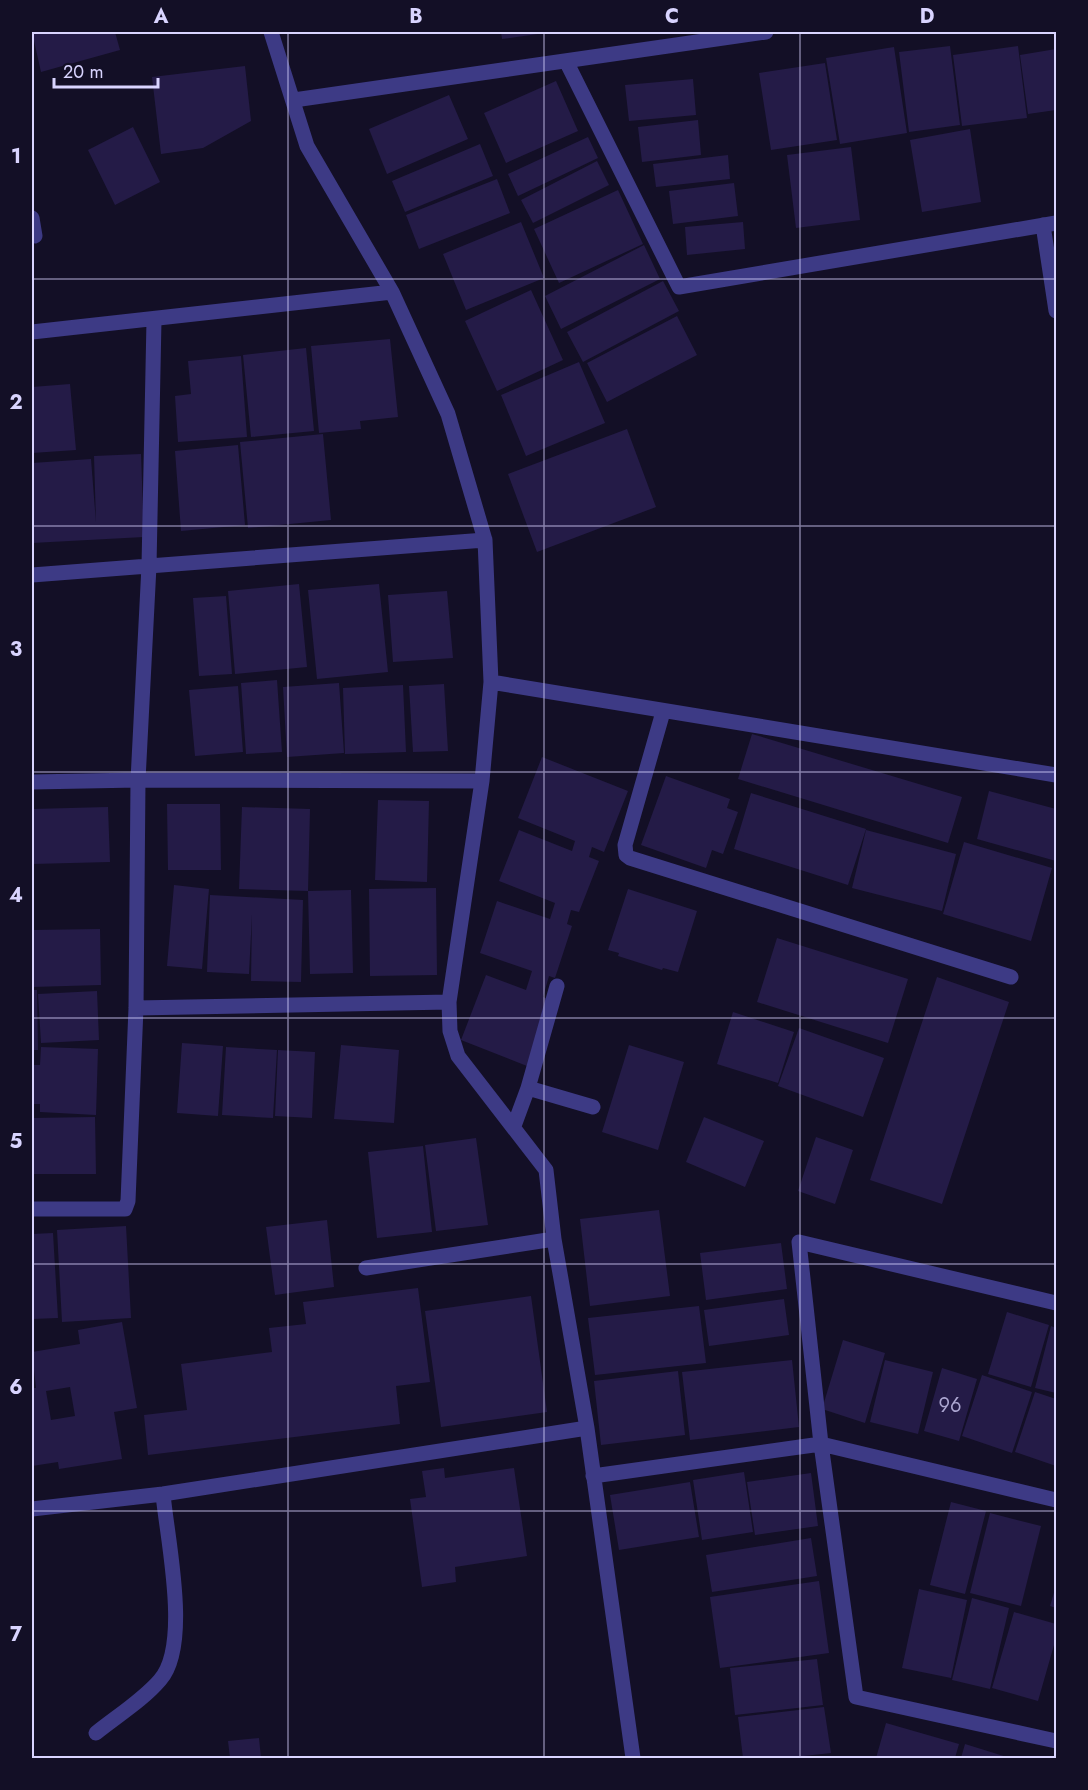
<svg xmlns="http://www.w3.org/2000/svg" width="1088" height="1790" font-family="Jost,sans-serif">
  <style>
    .building { fill: #241b47; fill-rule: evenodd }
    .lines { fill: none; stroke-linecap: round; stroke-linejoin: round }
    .minor { stroke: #3d3a85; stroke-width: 15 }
    .grid { fill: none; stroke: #d9d4ff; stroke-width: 1.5; stroke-opacity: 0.55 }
    .labels { text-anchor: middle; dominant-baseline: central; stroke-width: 6; stroke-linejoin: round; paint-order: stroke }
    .number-label { font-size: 20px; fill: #aca6d1 }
    .neatline { fill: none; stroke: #d9d4ff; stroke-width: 2 }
    .grid-label { font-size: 20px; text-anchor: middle; font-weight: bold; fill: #d9d4ff }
  </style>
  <rect width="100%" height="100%" fill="#130f26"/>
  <!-- building -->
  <path class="building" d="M32 32H115L120 50 41 72Z
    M501 32H544L545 33 502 39Z
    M950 46 960 125 909 132 899 52Z
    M1018 46 1027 118 962 126 953 55Z
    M894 47 907 133 840 144 826 58Z
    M1056 49V110L1028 114 1020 55Z
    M825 63 837 140 771 150 759 73Z
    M245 66 251 121 203 148 161 154 152 77Z
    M693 79 696 115 629 121 625 85Z
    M556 81 578 131 506 163 484 113Z
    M449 95 468 139 387 174 369 129Z
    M698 120 701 155 642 162 638 127Z
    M133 127 160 182 115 205 88 150Z
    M970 129 981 202 922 212 910 140Z
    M588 137 598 158 518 196 508 174Z
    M480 144 493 176 405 212 392 181Z
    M851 147 860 220 796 228 787 155Z
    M728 155 730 179 656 187 653 164Z
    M597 161 609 185 533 223 521 200Z
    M497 179 510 213 419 249 406 215Z
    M734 183 738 216 673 224 669 191Z
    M618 190 643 244 559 283 534 229Z
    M521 222 544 278 466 310 443 254Z
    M743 222 745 249 687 255 685 227Z
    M644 245 660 279 561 329 545 296Z
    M663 281 679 311 583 362 567 332Z
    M531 290 563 360 497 391 465 321Z
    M677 316 697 355 607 402 587 363Z
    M390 339 398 417 360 421 361 429 319 433 311 346Z
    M306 348 314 431 251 437 243 355Z
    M241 356 247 437 178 442 175 396 191 394 188 361Z
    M579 362 605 423 526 456 501 395Z
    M70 384 76 450 32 453V387Z
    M627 429 656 507 537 552 508 474Z
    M323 434 331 520 248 528 240 442Z
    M238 445 245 525 181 531 175 451Z
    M141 454 144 537 32 543V463L91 459 96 523 94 456Z
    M299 584 307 667 235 674 228 591Z
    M379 584 388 672 317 679 308 590Z
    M447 591 453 658 393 662 388 595Z
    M226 596 232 674 199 676 193 598Z
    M277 680 282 752 246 754 241 683Z
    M339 683 344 753 287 757 283 687Z
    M444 684 448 751 413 752 409 686Z
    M403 685 406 752 345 754 343 688Z
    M238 686 243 752 195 756 189 690Z
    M752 734 962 797 948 843 738 779Z
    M542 757 628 791 604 852 592 847 589 857 599 861 579 912 571 910 567 924 572 926 555 978 549 976 543 997 552 1000 527 1066 461 1040 486 975 526 990 532 971 480 953 497 901 550 919 555 903 499 881 519 830 572 851 575 841 518 818Z
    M666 776 730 799 727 808 738 812 723 854 712 850 706 868 641 845Z
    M989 791 1056 809V861L977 839Z
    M751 793 866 829 848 885 734 849Z
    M378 800 429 801 427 882 375 880Z
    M167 804H220L221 870H168Z
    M108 807 110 862 32 864V809Z
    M242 807 310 809 308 891 239 889Z
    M866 830 956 854 942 911 852 888Z
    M964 842 1052 868 1031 941 943 914Z
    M174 885 209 889 202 969 167 966Z
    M436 888 437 975 370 976 369 889Z
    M628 889 697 911 678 972 663 968 662 970 618 956 619 953 608 950Z
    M351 890 353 973 310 974 308 891Z
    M210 895 303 900 301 982 251 981 252 914 249 974 207 972Z
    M100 929 101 985 32 987V930Z
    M777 938 908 979 888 1043 757 1002Z
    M937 977 1009 1002 942 1204 870 1180Z
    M32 990H37L38 1050H32Z
    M97 991 99 1040 41 1043 38 994Z
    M733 1012 794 1032 778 1083 717 1064Z
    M799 1028 884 1058 863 1117 778 1086Z
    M182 1043 223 1046 218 1116 177 1113Z
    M341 1045 399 1050 394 1123 334 1119Z
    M629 1045 684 1062 658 1150 602 1132Z
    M41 1047 98 1049 96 1115 40 1112V1104H32V1065H40Z
    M226 1047 277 1050 273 1118 222 1115Z
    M278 1050 315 1052 312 1118 275 1116Z
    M95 1117 96 1174H32V1118Z
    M704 1117 764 1141 745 1187 686 1162Z
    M816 1137 853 1150 835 1204 798 1191Z
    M476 1138 488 1225 436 1231 425 1145Z
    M423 1146 432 1232 377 1238 368 1152Z
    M659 1210 670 1296 590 1306 580 1219Z
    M327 1220 334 1287 275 1295 266 1227Z
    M126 1226 131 1318 62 1322 57 1230Z
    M53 1233 58 1318 32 1319V1234Z
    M781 1243 787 1289 706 1300 700 1253Z
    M418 1288 430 1382 396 1386 400 1424 148 1455 144 1415 187 1410 181 1364 272 1352 269 1328 306 1324 303 1302Z
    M531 1296 547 1412 441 1427 425 1311Z
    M784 1299 789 1335 709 1346 704 1310Z
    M699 1306 706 1363 595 1375 588 1318Z
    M1007 1312 1049 1325 1031 1387 988 1374Z
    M122 1322 137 1408 114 1412 122 1459 59 1469 58 1462 32 1466V1388H36L32 1352 80 1344 78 1330ZM70 1387 75 1416 51 1420 46 1391Z
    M1051 1326 1056 1328V1393L1035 1388Z
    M843 1340 885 1353 865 1423 822 1409Z
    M792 1360 799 1427 690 1440 682 1372Z
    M885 1360 933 1372 918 1434 870 1422Z
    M942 1368 977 1379 959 1441 924 1431Z
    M678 1371 685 1435 601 1445 594 1381Z
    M982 1375 1032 1392 1012 1453 962 1436Z
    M1035 1392 1056 1399V1466L1015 1452Z
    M444 1468 445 1478 514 1468 527 1556 455 1567 456 1582 422 1587 410 1499 426 1497 422 1471Z
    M744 1472 753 1532 702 1540 693 1480Z
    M811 1473 818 1526 755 1535 747 1482Z
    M690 1482 699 1537 619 1550 610 1495Z
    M951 1502 986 1511 965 1594 930 1585Z
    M990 1513 1041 1526 1021 1606 970 1593Z
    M811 1538 817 1576 712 1592 706 1555Z
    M819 1581 829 1653 720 1668 710 1597Z
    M1056 1586V1608L1050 1606Z
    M919 1589 967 1600 951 1678 902 1668Z
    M972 1598 1009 1608 990 1689 952 1680Z
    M1014 1612 1056 1624V1638L1038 1701 992 1688Z
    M817 1659 823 1705 735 1715 730 1668Z
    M824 1707 831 1753 786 1758H743L738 1717Z
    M886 1723 959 1744 955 1758H876Z
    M259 1738 261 1758H230L228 1741Z
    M965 1744 1010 1758H961Z"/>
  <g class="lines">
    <!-- minor -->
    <path class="minor" d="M271 32 307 146 392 292 448 414 485 540 491 682 482 781 449 1002 450 1031 458 1056 546 1170 554 1239 587 1428 633 1758
      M566 61 679 287 1056 223
      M294 100 766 32
      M32 218 35 236
      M1043 225 1056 311
      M32 332 392 292
      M32 575 485 540
      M491 682 1056 775
      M663 712 625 845 626 855 630 858 1011 977
      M32 782 138 780 482 781
      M136 1008 449 1002
      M528 1088 593 1107
      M514 1126 528 1088 557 986
      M32 1209H125L128 1201 136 1008 138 780 149 566 154 320
      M366 1268 554 1239
      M1056 1303 799 1242 821 1444 856 1697 1056 1741
      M593 1476 821 1444 1056 1500
      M32 1509 163 1494 587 1428
      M96 1733C117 1716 143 1700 160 1680 191 1645 167 1539 163 1494"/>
  </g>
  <!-- grid -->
  <path class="grid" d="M288 32V1758M544 32V1758M800 32V1758M32 279H1056M32 526H1056M32 772H1056M32 1018H1056M32 1264H1056M32 1511H1056"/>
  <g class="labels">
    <!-- number labels -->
    <g class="number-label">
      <text x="950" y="1405">96</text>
    </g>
  </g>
  <!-- border -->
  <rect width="1088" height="1790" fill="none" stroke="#130f26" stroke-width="66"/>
  <!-- scale -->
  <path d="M54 78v9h104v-9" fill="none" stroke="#d9d4ff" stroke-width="3"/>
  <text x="63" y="78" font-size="18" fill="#d9d4ff" stroke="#130f26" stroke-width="4.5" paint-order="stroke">20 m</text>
  <rect x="33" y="33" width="1022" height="1724" class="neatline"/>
  <g class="grid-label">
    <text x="161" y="23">A</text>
    <text x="416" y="23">B</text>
    <text x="672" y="23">C</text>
    <text x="927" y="23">D</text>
    <text x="16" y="163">1</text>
    <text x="16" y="409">2</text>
    <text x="16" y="656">3</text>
    <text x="16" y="902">4</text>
    <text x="16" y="1148">5</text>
    <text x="16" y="1394">6</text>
    <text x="16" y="1641">7</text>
  </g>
</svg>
